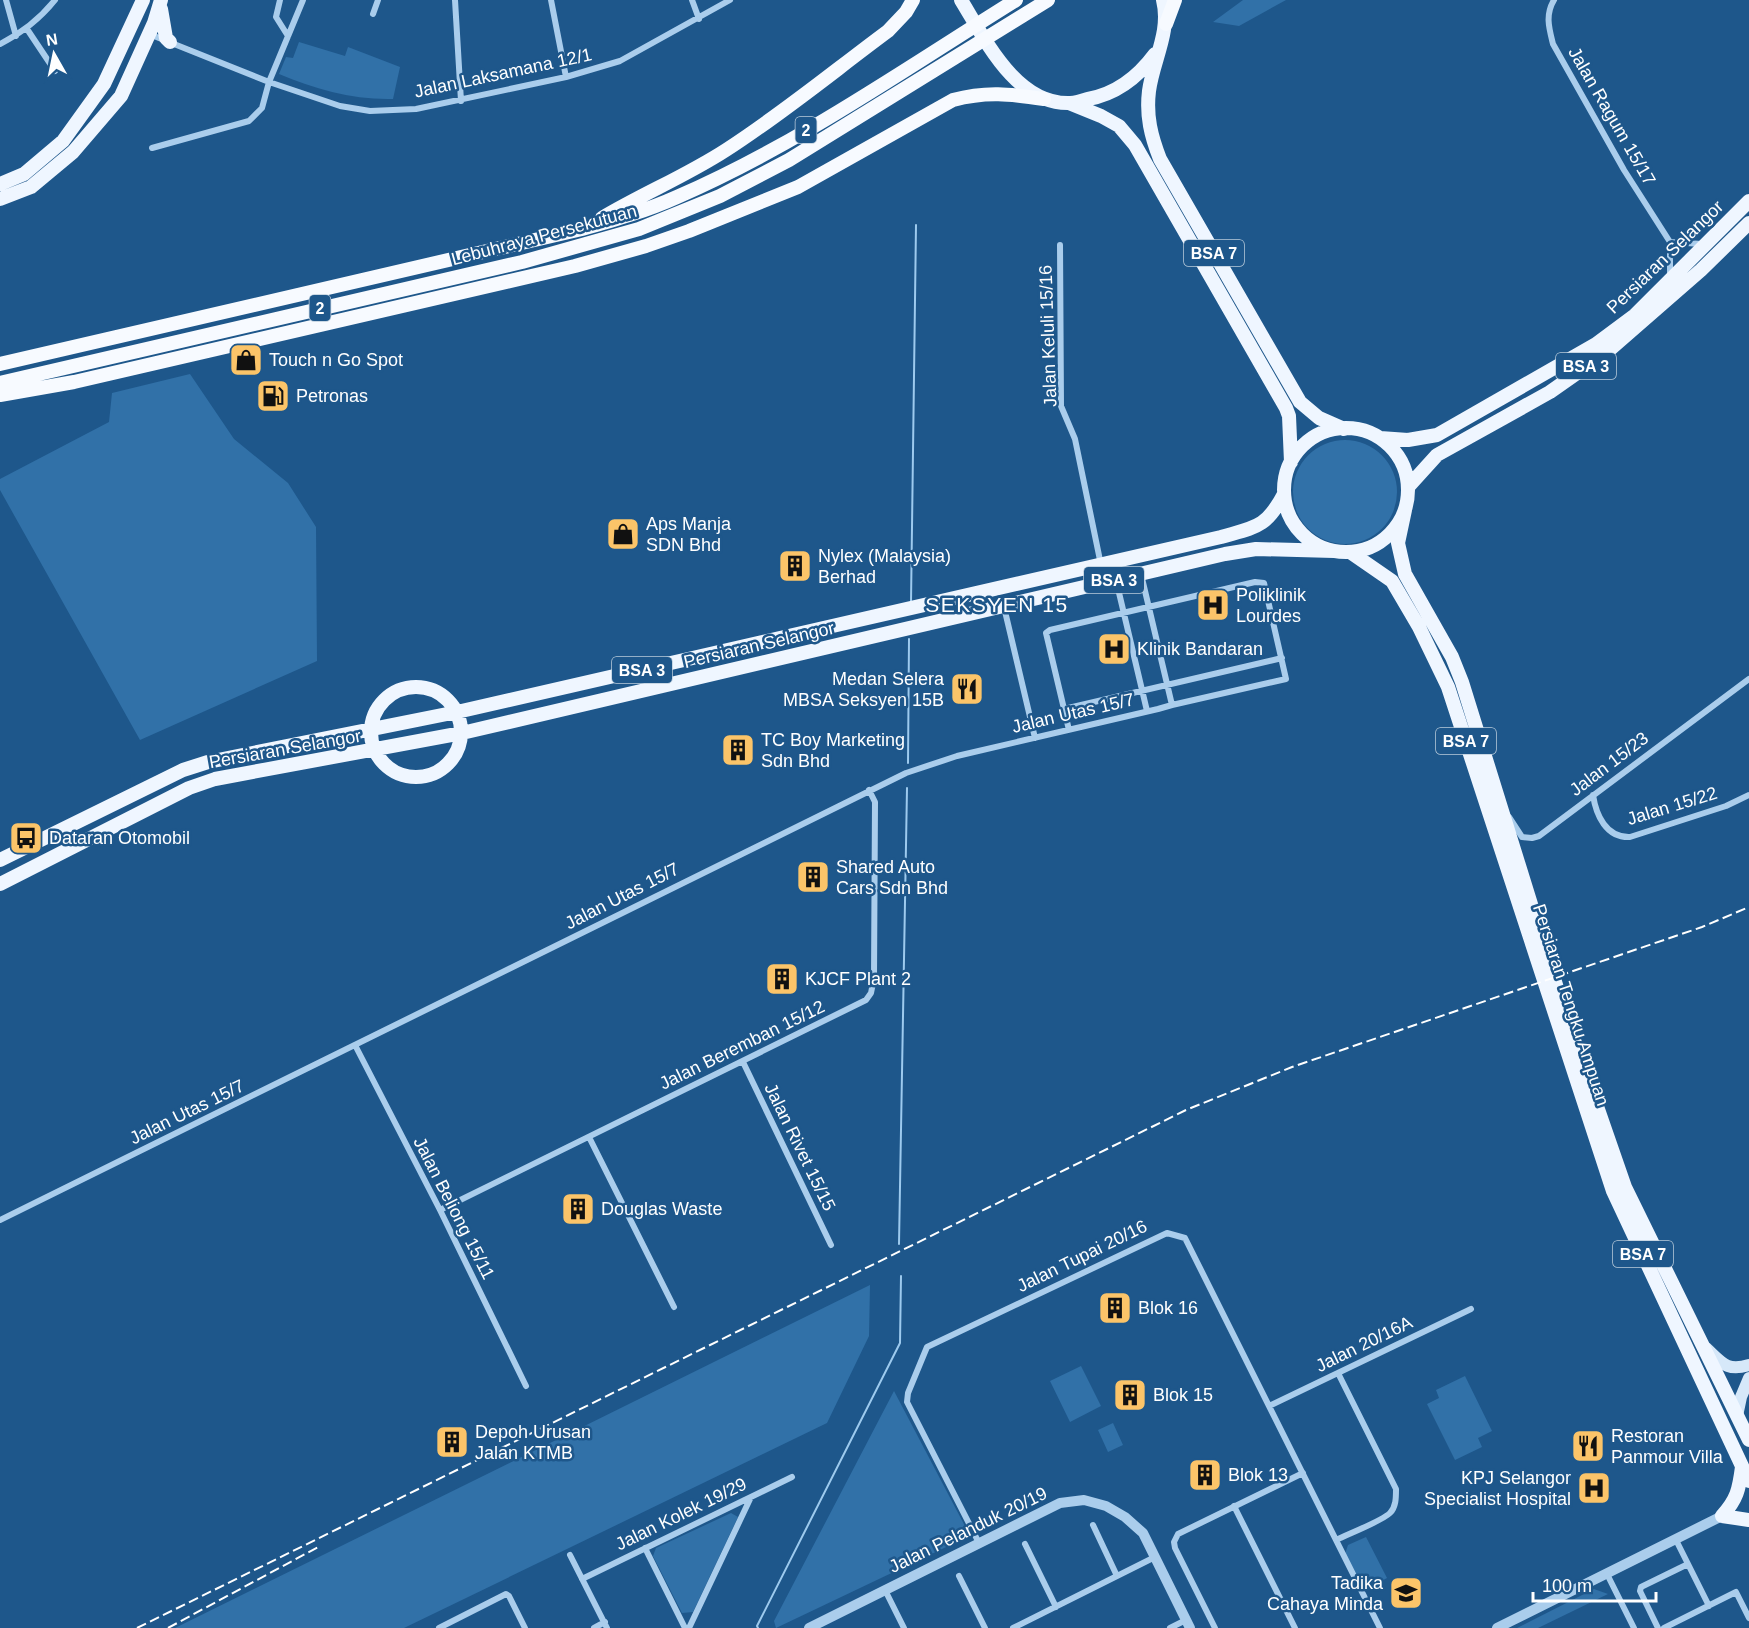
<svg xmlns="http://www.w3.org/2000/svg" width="1749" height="1628" font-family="Helvetica,sans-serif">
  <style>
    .green { fill: #3171a8 }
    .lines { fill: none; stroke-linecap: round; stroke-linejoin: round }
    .stream { stroke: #9dcaee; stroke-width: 2 }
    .minor { stroke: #aacdec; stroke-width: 6 }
    .tertiary { stroke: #aacdec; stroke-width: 10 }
    .secondary { stroke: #d6e8f9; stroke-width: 12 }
    .primary { stroke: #eff6ff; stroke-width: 14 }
    .trunk { stroke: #f7faff; stroke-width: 14 }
    .rail { stroke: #fff; stroke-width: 2; stroke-dasharray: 10 4.5; stroke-linecap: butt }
    .labels { text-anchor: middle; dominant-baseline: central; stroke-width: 5; stroke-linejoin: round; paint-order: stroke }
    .shield { fill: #1e578b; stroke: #bccddc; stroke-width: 1.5 }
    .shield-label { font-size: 16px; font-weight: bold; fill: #fff }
    .street-label { font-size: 18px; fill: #fff; stroke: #1e578b }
    .poi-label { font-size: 18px; fill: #fff; stroke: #1e578b; text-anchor: start }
    .quarter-label { font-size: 21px; letter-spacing: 1.5px; fill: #fff; stroke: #1e578b }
  </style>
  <rect width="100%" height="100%" fill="#1e578b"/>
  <!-- green -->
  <path class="green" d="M1243 0H1286L1239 26 1213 22Z
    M299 42 345 56 348 47 400 67 393 99C353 100 315 89 279 74L286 57 293 58Z
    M190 374 234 439 288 483 316 527 317 661 140 740 0 490V479L109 422 112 393Z
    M1293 492a52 52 0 1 1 104 0a52 52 0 1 1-104 0Z
    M870 1285 869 1336 827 1423 404 1628H175Z
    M1081 1366 1101 1406 1070 1422 1050 1381Z
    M1465 1376 1492 1431 1478 1438 1482 1447 1455 1460 1427 1404 1439 1398 1436 1390Z
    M894 1391 967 1530 963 1539 776 1628 774 1621Z
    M1113 1423 1123 1445 1108 1452 1098 1430Z
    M731 1513 738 1517 693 1612 682 1613 653 1556 656 1548Z
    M1366 1537 1387 1578 1363 1591 1345 1554 1348 1545Z
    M1594 1589 1608 1594 1538 1628H1517Z"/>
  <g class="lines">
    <!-- stream -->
    <path class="stream" d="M911 603 916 225
      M908 763 909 639
      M899 1244 907 788
      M758 1628 757 1626 900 1343 901 1276"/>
    <!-- minor -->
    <path class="minor" d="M6 0 16 36
      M280 0 276 17 288 36
      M455 0 461 101
      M551 0 566 77
      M692 0 699 19
      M1554 0C1545 15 1549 28 1553 44L1624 170 1670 242V278
      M373 14 378 0
      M27 29 55 71
      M149 34 269 82 340 106 370 111 416 109 566 77 620 61 730 0
      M0 44C22 33 39 20 55 0
      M152 148 249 121 262 108 269 82 303 0
      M1670 242 1702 244
      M1060 245 1061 406 1075 439 1101 565
      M1141 574 1172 705
      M1116 580 1147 711
      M1004 607 1035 738
      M1064 709 1282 658
      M1593 795C1596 815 1606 838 1630 837L1726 806 1749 795
      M1509 817 1522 837 1532 838 1539 836 1749 679
      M355 1045 440 1210 526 1386
      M743 1062 831 1245
      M589 1137 674 1307
      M440 1210 866 1000 871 993 874 978 875 802 869 790
      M0 1220 906 773 957 756 1158 709 1172 705 1286 679 1264 583 1255 582 1050 630 1046 633 1069 730
      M1269 1406 1471 1309
      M1234 1506 1295 1628
      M1093 1525 1117 1576
      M1336 1540C1348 1534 1382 1521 1390 1513 1396 1507 1396 1498 1396 1489L1338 1373
      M1676 1540 1709 1606
      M979 1543 907 1402 908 1393 927 1347 1167 1233 1185 1238 1380 1628
      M1025 1544 1056 1607
      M645 1548 685 1628
      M570 1555 607 1628
      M1607 1574 1634 1628
      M959 1576 985 1628
      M582 1579 792 1477
      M885 1590 904 1628
      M439 1628 506 1594 509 1596 525 1628
      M594 1628 605 1622
      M689 1628 751 1497
      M1013 1628 1155 1557
      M1170 1628 1186 1620
      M1215 1628 1175 1548 1174 1542 1178 1534 1303 1473
      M1658 1628 1640 1591 1641 1587 1688 1564
      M1664 1628 1736 1592 1749 1618"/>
    <!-- tertiary -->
    <path class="tertiary" d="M809 1628 1060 1503 1084 1500 1106 1506 1125 1517 1143 1533 1190 1628
      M1497 1628 1722 1516"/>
    <!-- secondary -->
    <path class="secondary" d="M1706 1348C1722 1363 1727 1372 1749 1365
      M1737 1416 1741 1397 1749 1378"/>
    <!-- primary -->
    <path class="primary" d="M961 0C985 39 1016 105 1070 103 1075 103 1082 101 1088 99 1116 94 1138 77 1155 54
      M1163 0C1171 32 1153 60 1149 91 1146 116 1151 136 1160 159L1300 402 1319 418 1344 429
      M161 9 166 38 170 42
      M1069 103 1101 116 1119 126 1135 145 1286 408 1289 416 1291 462
      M0 184 24 174 63 141 104 84 143 0
      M0 199 31 187 73 152 121 96 154 23 161 0
      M1284 490a62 62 0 1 1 124 0a62 62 0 1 1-124 0Z
      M1380 438 1408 440 1437 435 1596 344 1635 315 1749 201
      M1408 487 1437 455 1550 392 1607 352 1701 270 1749 223
      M1405 510 1398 543 1405 574 1452 657 1462 682 1566 1017 1625 1187 1749 1440
      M1350 552 1392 581 1419 627 1448 687 1613 1191 1749 1481
      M371 732a45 45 0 1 1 90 0a45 45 0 1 1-90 0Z
      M0 860 183 770 208 762 457 712 1221 537C1256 527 1266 528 1284 494
      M0 884 189 788 215 779 462 733 1225 554 1256 549 1334 551
      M1722 1516C1737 1499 1739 1490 1742 1467
      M1722 1516 1749 1520"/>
    <!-- trunk -->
    <path class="trunk" d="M1166 24 1175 0
      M602 218C642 194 686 176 726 150 782 114 834 71 888 31L906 12 913 0
      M0 364 582 229C614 220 646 211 677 197 797 145 905 69 1016 0
      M0 383 522 262 639 229 720 196 789 160 1048 0
      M0 395 74 382 575 266 646 246 689 231 798 187 953 100C986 91 1010 94 1044 99"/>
    <!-- rail -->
    <path class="rail" d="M137 1628 1186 1110 1292 1067 1702 927 1749 907
      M168 1628 320 1546"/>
  </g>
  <!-- icons -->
  <defs>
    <g id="shop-square" transform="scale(1.725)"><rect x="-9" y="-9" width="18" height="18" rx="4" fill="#fbc469" stroke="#1e578b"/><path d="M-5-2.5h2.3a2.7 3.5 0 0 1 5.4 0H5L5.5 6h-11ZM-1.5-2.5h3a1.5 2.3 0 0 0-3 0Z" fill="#111"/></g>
    <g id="fuel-square" transform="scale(1.725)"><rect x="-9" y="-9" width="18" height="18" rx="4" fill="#fbc469" stroke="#1e578b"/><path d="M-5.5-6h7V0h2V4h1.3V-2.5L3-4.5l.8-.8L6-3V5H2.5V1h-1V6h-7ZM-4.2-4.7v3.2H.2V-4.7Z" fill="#111"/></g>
    <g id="building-square" transform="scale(1.725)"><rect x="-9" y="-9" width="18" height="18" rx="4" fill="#fbc469" stroke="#1e578b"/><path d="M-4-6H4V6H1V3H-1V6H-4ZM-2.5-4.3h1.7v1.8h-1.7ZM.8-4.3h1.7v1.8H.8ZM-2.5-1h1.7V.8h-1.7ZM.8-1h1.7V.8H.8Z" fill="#111"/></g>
    <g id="hospital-square" transform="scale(1.725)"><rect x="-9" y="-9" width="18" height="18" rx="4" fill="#fbc469" stroke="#1e578b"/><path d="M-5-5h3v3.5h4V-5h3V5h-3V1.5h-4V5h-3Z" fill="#111"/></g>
    <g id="restaurant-square" transform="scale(1.725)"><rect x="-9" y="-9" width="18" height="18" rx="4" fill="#fbc469" stroke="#1e578b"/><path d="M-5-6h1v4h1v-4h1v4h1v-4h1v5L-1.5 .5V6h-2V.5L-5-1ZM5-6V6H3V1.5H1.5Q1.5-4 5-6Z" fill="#111"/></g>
    <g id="bus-square" transform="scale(1.725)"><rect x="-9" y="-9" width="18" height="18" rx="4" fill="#fbc469" stroke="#1e578b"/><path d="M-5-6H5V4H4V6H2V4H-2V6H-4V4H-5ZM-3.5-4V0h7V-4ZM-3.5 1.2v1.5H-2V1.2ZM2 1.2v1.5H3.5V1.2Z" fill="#111"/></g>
    <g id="school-square" transform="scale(1.725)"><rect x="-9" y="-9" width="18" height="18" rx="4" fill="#fbc469" stroke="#1e578b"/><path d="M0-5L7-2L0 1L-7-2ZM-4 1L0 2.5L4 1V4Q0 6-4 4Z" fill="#111"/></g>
  </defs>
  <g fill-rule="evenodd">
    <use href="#shop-square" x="246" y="360"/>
    <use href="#fuel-square" x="273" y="396"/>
    <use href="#shop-square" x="623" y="534"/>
    <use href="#building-square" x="795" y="566"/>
    <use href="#hospital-square" x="1213" y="605"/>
    <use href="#hospital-square" x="1114" y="649"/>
    <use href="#restaurant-square" x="967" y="689"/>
    <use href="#building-square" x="738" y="750"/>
    <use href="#bus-square" x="26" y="838"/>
    <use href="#building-square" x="813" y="877"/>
    <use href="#building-square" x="782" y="979"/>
    <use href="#building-square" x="578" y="1209"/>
    <use href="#building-square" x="1115" y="1308"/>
    <use href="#building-square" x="1130" y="1395"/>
    <use href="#building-square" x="452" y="1442"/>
    <use href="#restaurant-square" x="1588" y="1446"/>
    <use href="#building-square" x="1205" y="1475"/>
    <use href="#hospital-square" x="1594" y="1488"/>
    <use href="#school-square" x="1406" y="1593"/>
  </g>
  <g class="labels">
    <!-- shield labels -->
    <g class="shield">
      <rect x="795.5" y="117" width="21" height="26" rx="4.5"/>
      <rect x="1184" y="240" width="60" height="26" rx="4.5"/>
      <rect x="309.5" y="295" width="21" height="26" rx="4.5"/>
      <rect x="1556" y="353" width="60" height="26" rx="4.5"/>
      <rect x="1084" y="567" width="60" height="26" rx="4.5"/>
      <rect x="612" y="657" width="60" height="26" rx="4.5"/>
      <rect x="1436" y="728" width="60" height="26" rx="4.5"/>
      <rect x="1613" y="1241" width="60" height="26" rx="4.5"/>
    </g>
    <g class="shield-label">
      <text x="806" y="130">2</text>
      <text x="1214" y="253">BSA 7</text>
      <text x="320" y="308">2</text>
      <text x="1586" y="366">BSA 3</text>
      <text x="1114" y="580">BSA 3</text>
      <text x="642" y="670">BSA 3</text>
      <text x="1466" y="741">BSA 7</text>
      <text x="1643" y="1254">BSA 7</text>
    </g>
    <!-- street labels -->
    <g class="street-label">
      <text transform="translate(503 73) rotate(-12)">Jalan Laksamana 12/1</text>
      <text transform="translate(1612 116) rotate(60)">Jalan Ragum 15/17</text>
      <text transform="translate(544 235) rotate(-15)">Lebuhraya Persekutuan</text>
      <text transform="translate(1665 257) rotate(-44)">Persiaran Selangor</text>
      <text transform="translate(1048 336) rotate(-92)">Jalan Keluli 15/16</text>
      <text transform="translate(759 645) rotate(-13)">Persiaran Selangor</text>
      <text transform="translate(1073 713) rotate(-13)">Jalan Utas 15/7</text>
      <text transform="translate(285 749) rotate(-10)">Persiaran Selangor</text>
      <text transform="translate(1609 764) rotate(-37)">Jalan 15/23</text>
      <text transform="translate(1672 806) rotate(-17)">Jalan 15/22</text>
      <text transform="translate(622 896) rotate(-27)">Jalan Utas 15/7</text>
      <text transform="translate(1571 1005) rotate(72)">Persiaran Tengku Ampuan</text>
      <text transform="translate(742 1045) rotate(-26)">Jalan Beremban 15/12</text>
      <text transform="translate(187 1112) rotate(-26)">Jalan Utas 15/7</text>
      <text transform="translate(800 1147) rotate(64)">Jalan Rivet 15/15</text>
      <text transform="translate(454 1208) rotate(63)">Jalan Beliong 15/11</text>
      <text transform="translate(1082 1256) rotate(-26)">Jalan Tupai 20/16</text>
      <text transform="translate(1364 1344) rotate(-26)">Jalan 20/16A</text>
      <text transform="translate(681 1514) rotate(-26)">Jalan Kolek 19/29</text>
      <text transform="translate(968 1530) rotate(-26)">Jalan Pelanduk 20/19</text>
    </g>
    <!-- poi labels -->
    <g class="poi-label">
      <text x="269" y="360">Touch n Go Spot</text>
      <text x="296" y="396">Petronas</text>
      <text x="646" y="524">Aps Manja<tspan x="646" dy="21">SDN Bhd</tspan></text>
      <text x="818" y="556">Nylex (Malaysia)<tspan x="818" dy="21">Berhad</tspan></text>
      <text x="1236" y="595">Poliklinik<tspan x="1236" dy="21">Lourdes</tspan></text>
      <text x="1137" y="649">Klinik Bandaran</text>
      <text x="944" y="679" text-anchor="end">Medan Selera<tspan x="944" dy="21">MBSA Seksyen 15B</tspan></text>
      <text x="761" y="740">TC Boy Marketing<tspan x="761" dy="21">Sdn Bhd</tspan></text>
      <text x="49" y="838">Dataran Otomobil</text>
      <text x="836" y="867">Shared Auto<tspan x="836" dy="21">Cars Sdn Bhd</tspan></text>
      <text x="805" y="979">KJCF Plant 2</text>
      <text x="601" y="1209">Douglas Waste</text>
      <text x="1138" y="1308">Blok 16</text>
      <text x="1153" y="1395">Blok 15</text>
      <text x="475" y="1432">Depoh Urusan<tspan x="475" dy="21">Jalan KTMB</tspan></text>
      <text x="1611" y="1436">Restoran<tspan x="1611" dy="21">Panmour Villa</tspan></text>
      <text x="1228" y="1475">Blok 13</text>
      <text x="1571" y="1478" text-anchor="end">KPJ Selangor<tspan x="1571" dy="21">Specialist Hospital</tspan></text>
      <text x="1383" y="1583" text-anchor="end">Tadika<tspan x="1383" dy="21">Cahaya Minda</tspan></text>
    </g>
    <!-- quarter labels -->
    <g class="quarter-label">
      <text x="997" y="604">SEKSYEN 15</text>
    </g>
  </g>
  <!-- north arrow -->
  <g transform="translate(54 54) rotate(351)" stroke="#1e578b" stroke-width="4.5" paint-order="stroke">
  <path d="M0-4.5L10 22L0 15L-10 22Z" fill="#ffffff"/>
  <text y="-9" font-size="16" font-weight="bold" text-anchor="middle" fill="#ffffff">N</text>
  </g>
  <!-- scale -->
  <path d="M1533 1592v9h123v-9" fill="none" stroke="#ffffff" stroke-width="3"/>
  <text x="1542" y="1592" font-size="18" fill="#ffffff" stroke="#1e578b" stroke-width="4.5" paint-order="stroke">100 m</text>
</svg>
